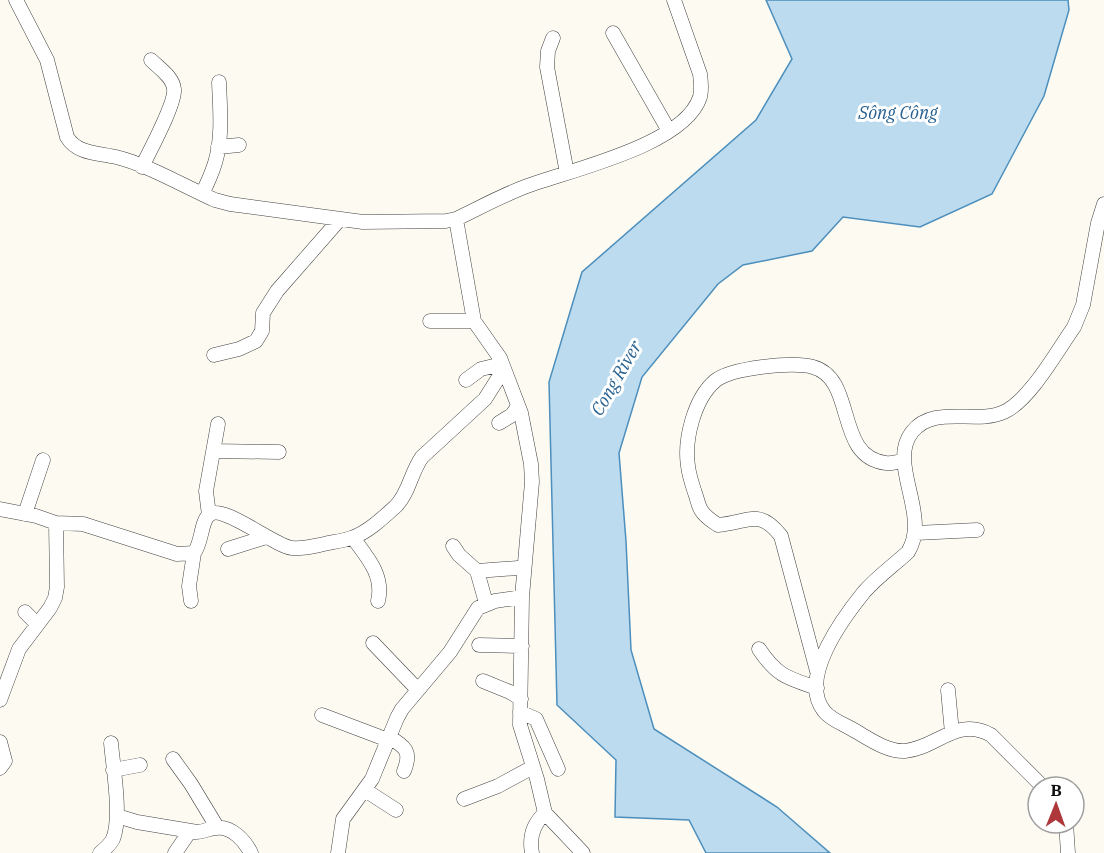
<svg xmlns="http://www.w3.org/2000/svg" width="1104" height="853" font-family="'IBM Plex Serif',serif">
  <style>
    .water { fill: #bcdbef; stroke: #4c8ebc; stroke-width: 1.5 }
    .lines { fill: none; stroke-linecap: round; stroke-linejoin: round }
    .minor-casing { stroke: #414141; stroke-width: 15 }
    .minor { stroke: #fff; stroke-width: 14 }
    .labels { text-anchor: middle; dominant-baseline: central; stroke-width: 6; stroke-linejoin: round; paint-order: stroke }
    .water-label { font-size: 18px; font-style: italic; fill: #276191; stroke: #fff }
  </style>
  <rect width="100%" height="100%" fill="#fdfbf1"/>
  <!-- water -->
  <path class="water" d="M766 0H1068L1069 10 1044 96 992 194 920 227 843 217 812 251 743 265 718 284 642 377 619 453 626 541 631 650 654 729 777 807 830 853H706L689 820 615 817 616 760 557 705 549 382 582 272 756 120 792 59Z"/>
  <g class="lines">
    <!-- minor casing -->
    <g class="minor-casing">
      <path id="minor" d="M16 0 47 60 67 137C77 154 98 153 116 157 146 164 186 187 215 200L230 204 363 222 446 221 456 219C479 208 503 195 527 186 570 170 685 145 700 97 702 89 701 81 700 74L674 0
        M613 33 669 131
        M553 38 548 51 547 67 567 173
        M218 147 239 145
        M142 167C149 152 176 103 174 89 173 77 159 68 151 60
        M202 194C207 184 212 173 215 163 223 137 220 109 219 82
        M456 219 474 321 500 358 521 413 531 464 532 482 522 597 520 725 537 779 545 813 583 853
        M430 321H474
        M214 355 239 349 256 341 262 331 263 313 277 291 340 219
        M466 380 481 369 502 364
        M499 423 512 415 518 406
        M214 451 279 452
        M0 509 36 516 56 523 83 524 177 554 194 553C202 543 201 521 209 515 222 503 274 546 292 548 303 549 314 546 324 544 333 542 342 541 351 538 367 533 384 517 396 506 409 493 411 472 422 457L485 399 504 369
        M25 514 43 460
        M209 515 206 491 218 424
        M916 533 977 530
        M353 538C368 558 384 576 378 601
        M453 546 459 555 477 571 486 603
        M228 549 266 537
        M477 571 518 568
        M191 601 189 586 194 553
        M25 612 37 624
        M373 643 418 690
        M479 645 522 646
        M759 649C777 676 787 678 817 688
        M817 671 781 536C758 507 748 523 718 525 712 521 705 517 701 510 698 505 697 498 695 493 692 484 689 475 688 466 684 440 694 399 715 381 730 368 794 361 813 367 857 379 834 457 886 463 891 464 899 461 904 461
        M483 681 510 692 521 699
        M948 690 952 733
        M0 700 19 649 50 608 55 598 57 587 56 523
        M520 712 536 719 558 769
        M322 715 388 740
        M389 737C405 747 412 751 404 771
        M0 742 5 761 0 768
        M173 759 191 784 217 827
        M113 770 140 765
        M1043 787 991 735C957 716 937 748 905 751 886 752 867 737 850 728 841 723 830 719 824 711 798 678 843 618 864 592 877 577 894 565 908 552 931 514 887 464 912 432 934 404 976 425 1004 412 1030 400 1057 351 1074 327L1083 305 1098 223 1104 204
        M365 790 396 810
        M464 799 498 786 533 767
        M117 816 137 822 197 832C204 832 209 828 216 828 232 826 245 841 251 853
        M1066 823 1068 853
        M100 853C105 849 110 845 113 839 122 817 113 767 111 743
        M175 853 190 831
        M338 853 343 819 372 779 397 718 402 709 450 652 478 608 495 601 522 597
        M532 853C529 837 533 824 545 813"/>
    </g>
    <!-- minor -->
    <use href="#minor" class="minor"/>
  </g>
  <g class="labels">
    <!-- water labels -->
    <g class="water-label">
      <text x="898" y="112">Sông Công</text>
      <text transform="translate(616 378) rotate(-60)">Cong River</text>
    </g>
  </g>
  <!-- north arrow -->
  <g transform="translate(1056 805) rotate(1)"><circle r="28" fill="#ffffff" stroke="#9f9f9f" stroke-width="1.5"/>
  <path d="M0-4.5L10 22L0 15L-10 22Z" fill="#ad373b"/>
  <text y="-9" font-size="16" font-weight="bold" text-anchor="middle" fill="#0e0e0e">B</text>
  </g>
</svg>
